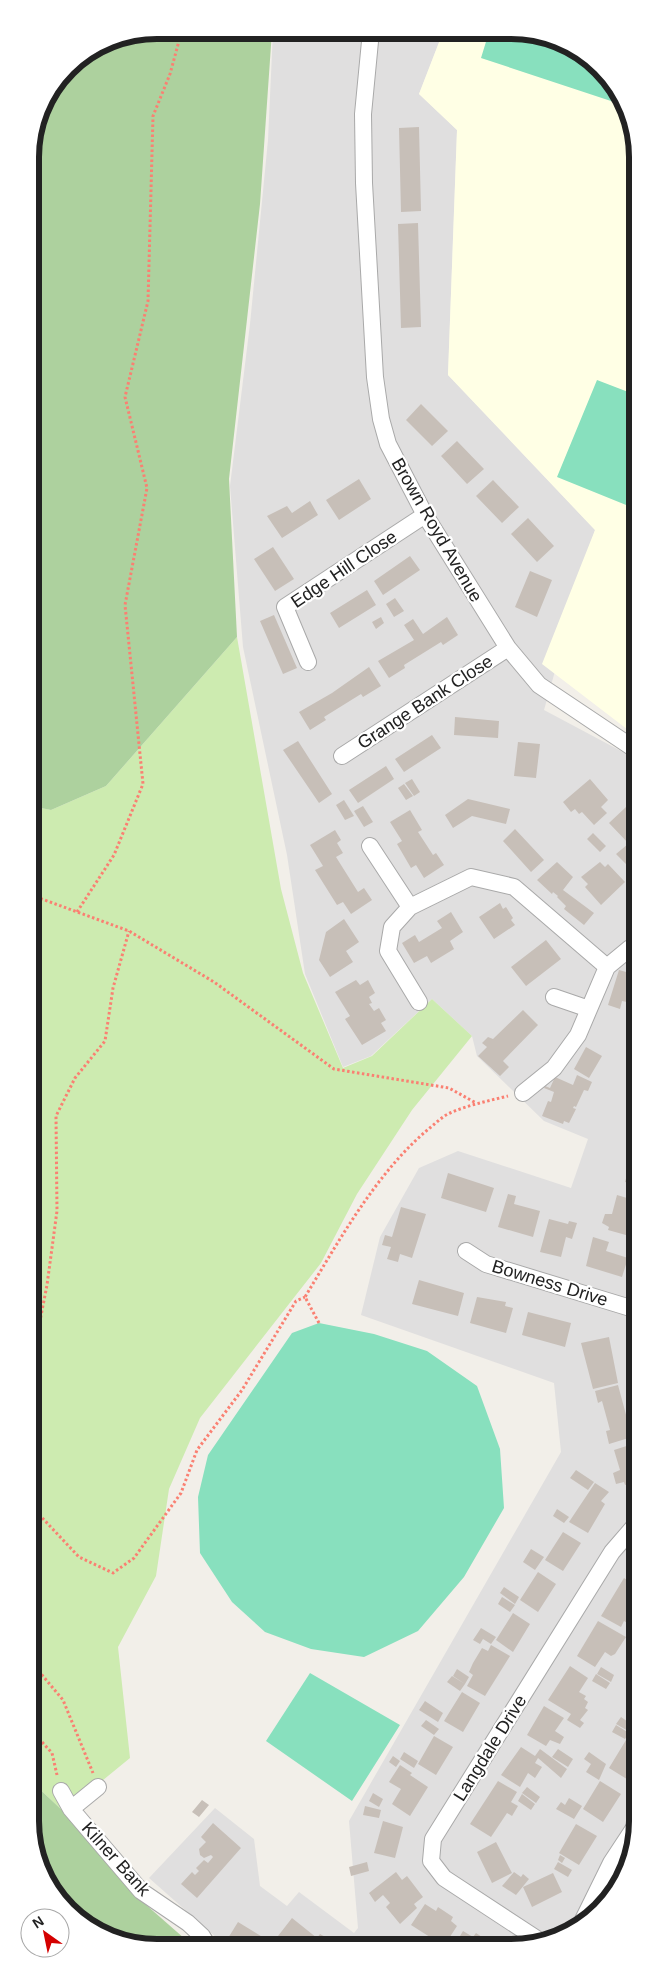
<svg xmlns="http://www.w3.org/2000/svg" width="668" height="1978" font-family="Arial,sans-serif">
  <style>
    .residential { fill: #e0dfdf }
    .education { fill: #ffffe5 }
    .grass { fill: #cdebb0 }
    .forest { fill: #add19e }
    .pitch { fill: #88e0be }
    .building { fill: #c7bfb8 }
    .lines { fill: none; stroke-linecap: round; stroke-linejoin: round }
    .street-casing { stroke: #a9a9a9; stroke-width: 18 }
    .path { stroke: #fa8072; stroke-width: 3; stroke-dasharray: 2.5 2.5; stroke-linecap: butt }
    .street { stroke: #fff; stroke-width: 16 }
    .labels { text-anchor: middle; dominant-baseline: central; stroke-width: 4.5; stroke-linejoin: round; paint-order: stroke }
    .street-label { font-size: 18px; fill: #222; stroke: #fff }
    .rim { fill: none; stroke: #222; stroke-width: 6 }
  </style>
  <rect width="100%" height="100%" fill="#f2efe9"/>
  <!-- residential -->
  <path class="residential" d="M273 31 443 32 419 94 457 130 448 375 595 530 544 710 636 759 638 1829 628 1869 607 1905 575 1931 536 1946H226L149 1878 215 1808 254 1839 260 1886 287 1906 299 1892 354 1933 358 1928 349 1821 561 1452 554 1383 361 1315 380 1237 419 1168 458 1151 571 1188 588 1139 544 1121 477 1056 472 1036 432 999 371 1056 343 1067 305 974 287 855 243 647 230 486 250 324 268 140Z"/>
  <!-- education -->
  <path class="education" d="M443 32H536L601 67 636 132V736L542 664 595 530 448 375 457 130 419 94Z"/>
  <!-- grass -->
  <path class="grass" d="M237 637 281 889 303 973 343 1068 372 1056 432 999 472 1036 412 1110 357 1194 321 1263 200 1418 169 1489 156 1576 118 1647 130 1758 64 1812 32 1782 31 806 51 810 106 786Z"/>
  <!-- forest -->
  <path class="forest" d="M157 30 272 31 260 204 229 479 237 637 106 786 51 810 31 806 30 148 43 100 73 62 109 40Z
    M32 1782 64 1812 136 1896 193 1946H132L67 1911 32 1846Z"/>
  <!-- pitch -->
  <path class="pitch" d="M489 32H536L601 67 620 104 481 58Z
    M597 380 636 395V509L557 477Z
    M319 1323 374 1334 427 1351 477 1386 500 1449 504 1508 464 1577 418 1631 364 1657 311 1649 265 1632 232 1602 200 1553 198 1497 208 1455 292 1333Z
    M310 1673 400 1725 352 1801 266 1741Z"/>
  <!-- building -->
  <path class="building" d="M419 127 421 211 401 212 399 128Z
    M418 223 421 327 401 328 398 224Z
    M421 404 448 431 432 446 406 420Z
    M457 441 484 469 467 484 441 456Z
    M359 479 371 499 339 520 326 500Z
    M493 480 519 507 502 523 476 496Z
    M310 501 318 515 282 538 267 516 287 506 292 513Z
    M528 518 554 546 537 562 511 534Z
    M273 547 294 579 275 591 254 559Z
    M410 556 420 570 383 595 374 581Z
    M530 571 552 580 537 617 515 607Z
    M367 590 376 605 339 628 330 613Z
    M395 598 404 611 394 617 386 604Z
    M274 615 297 668 283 674 260 621Z
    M381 617 384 623 376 629 372 622Z
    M447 617 458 635 443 645 441 642 404 665 405 668 389 678 378 661 414 640 404 625 413 619 423 634Z
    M369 667 381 686 363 697 361 694 324 717 326 720 310 730 299 712 332 693Z
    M455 717 499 721 498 738 454 735Z
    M432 735 441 748 404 772 395 759Z
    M298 741 332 794 319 803 283 750Z
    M518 742 540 744 536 778 514 776Z
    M386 766 394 779 358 803 349 790Z
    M412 779 420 792 414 796 405 783Z
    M590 779 608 800 601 807 607 813 594 825 582 812 579 814 575 809 571 812 563 802Z
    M404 784 413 796 406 800 398 788Z
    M468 799 510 809 506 824 472 816 453 828 445 815Z
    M344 800 354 816 345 820 336 805Z
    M363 806 373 822 364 827 354 811Z
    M626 807 636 818V836L629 844 609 823Z
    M410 810 422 830 418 832 433 855 436 853 444 865 424 878 416 865 411 868 397 844 402 841 390 822Z
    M515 829 544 860 531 872 503 841Z
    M335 830 341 840 337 843 343 853 336 857 358 892 364 888 372 900 351 914 343 902 337 905 315 870 323 866 310 845Z
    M593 833 606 846 600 852 587 839Z
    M628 844 636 857 627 865 616 854Z
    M557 862 573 877 563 890 594 913 584 925 564 909 566 906 557 897 558 896 553 892 552 894 537 880Z
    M600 862 605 867 608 864 625 882 601 905 585 887 588 884 581 877Z
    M500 903 503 909 506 907 513 918 511 920 515 925 494 939 479 917Z
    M451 912 463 932 450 941 454 949 431 963 427 956 414 963 402 943 415 935 419 942 442 928 437 921Z
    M344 919 359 942 346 951 353 962 330 977 319 960 326 932Z
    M546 940 561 959 526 986 511 967Z
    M619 970 637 975V1004L622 1001 620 1009 608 1005Z
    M356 980 360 985 368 980 375 993 369 997 372 1003 369 1004 374 1011 379 1008 386 1020 381 1023 386 1031 362 1045 345 1019 350 1016 335 992Z
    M523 1010 538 1025 503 1061 509 1067 500 1076 478 1056 487 1047 482 1043 488 1037 493 1039Z
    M586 1047 602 1056 589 1078 574 1069Z
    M577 1075 592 1082 588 1091 584 1090 576 1107 574 1106 573 1108 576 1109 569 1123 564 1121 563 1124 542 1116 548 1101 551 1102 554 1092 544 1088 545 1086 550 1088 555 1077 573 1085Z
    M636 1141H637V1185L625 1182Z
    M448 1173 494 1188 486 1212 441 1198Z
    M508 1194 516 1196 514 1204 540 1211 533 1237 498 1227Z
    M617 1195 637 1201V1229L635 1228 633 1237 608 1230 609 1227 602 1223 605 1214H612Z
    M401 1207 426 1214 412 1258 400 1254 398 1262 387 1259 391 1247 382 1245 385 1235 392 1237Z
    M549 1219 568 1224 569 1221 577 1223 572 1239 566 1237 561 1257 540 1252Z
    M593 1237 609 1242 606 1251 628 1258 622 1277 586 1266Z
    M419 1280 464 1293 458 1316 412 1304Z
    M477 1297 506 1302 505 1306 513 1308 506 1333 470 1323Z
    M528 1312 571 1323 565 1347 522 1335Z
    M609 1337 618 1383 593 1389 581 1343Z
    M618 1385 632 1437 609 1444 606 1431 610 1430 602 1401 598 1403 595 1391Z
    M636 1443 637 1481 625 1485 624 1482 616 1484 613 1473 620 1470 614 1450Z
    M576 1470 594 1482 588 1490 570 1478Z
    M595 1483 609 1492 601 1501 605 1504 588 1533 569 1522Z
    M557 1509 569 1517 564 1523 553 1516Z
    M563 1532 581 1543 563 1571 545 1560Z
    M531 1549 544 1557 535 1570 523 1562Z
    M538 1572 556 1584 538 1612 520 1600Z
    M624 1578 637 1587V1615L630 1612 636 1617 631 1625 624 1621 621 1627 601 1616Z
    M504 1587 519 1597 515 1604 500 1593Z
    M502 1597 515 1605 510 1612 498 1604Z
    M513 1613 530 1624 513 1652 496 1640Z
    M598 1621 626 1637 615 1654 611 1656 605 1652 595 1667 577 1656Z
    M481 1628 496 1637 491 1644 483 1639 480 1644 473 1640Z
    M491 1645 510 1656 485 1696 467 1686 473 1675 469 1672 473 1663 482 1648 488 1651Z
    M570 1666 588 1678 579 1692 586 1696 584 1699 588 1702 585 1708 588 1710 580 1720 584 1723 580 1728 567 1720 571 1714 548 1700Z
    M601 1667 614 1675 611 1682 597 1674Z
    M457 1669 469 1677 465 1684 453 1676Z
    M596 1674 610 1683 606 1689 592 1681Z
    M452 1676 465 1684 460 1691 447 1682Z
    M462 1692 480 1703 463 1732 444 1721Z
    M425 1701 443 1713 438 1722 419 1710Z
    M544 1706 564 1718 555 1731 564 1737 560 1744 550 1740 546 1746 527 1735Z
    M621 1717 634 1726 630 1732 616 1724Z
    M426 1720 439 1729 434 1735 421 1726Z
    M616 1725 629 1733 625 1739 612 1732Z
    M434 1736 453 1747 436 1775 418 1764Z
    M626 1740 638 1747V1768L630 1781 609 1768Z
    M521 1747 535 1756 540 1749 567 1769 561 1778 538 1758 535 1763 542 1767 535 1778 528 1773 520 1787 501 1775Z
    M558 1749 573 1759 568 1767 552 1757Z
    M404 1752 418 1761 414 1768 400 1759Z
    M589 1752 606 1764 599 1780 586 1772 591 1764 584 1759Z
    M393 1756 400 1761 396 1767 389 1762Z
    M400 1765 412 1773 410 1775 428 1787 410 1816 392 1804 401 1789 389 1782Z
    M498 1781 517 1792 511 1802 518 1806 512 1816 507 1813 491 1837 470 1824Z
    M600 1781 621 1794 603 1822 583 1809Z
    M527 1787 540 1797 536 1803 522 1793Z
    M373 1793 383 1799 379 1807 369 1801Z
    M522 1794 535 1804 531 1810 518 1801Z
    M569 1798 582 1806 574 1819 556 1809 561 1802 565 1805Z
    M202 1800 209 1805 199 1817 192 1812Z
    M365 1806 381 1810 379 1818 363 1815Z
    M383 1821 403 1827 395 1858 374 1853Z
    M213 1823 241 1848 197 1898 181 1884 192 1872 195 1875 199 1871 196 1868 204 1860 208 1863 213 1857 211 1855 204 1858 200 1855 199 1849 206 1842 201 1837Z
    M576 1824 597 1836 579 1865 559 1853Z
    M496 1842 512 1873 492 1883 477 1852Z
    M560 1855 565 1858 562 1863 558 1860Z
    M367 1862 369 1871 351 1876 349 1867Z
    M558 1862 572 1870 568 1877 554 1869Z
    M396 1872 402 1880 407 1876 423 1897 414 1904 417 1908 400 1924 386 1907 390 1903 383 1895 375 1902 369 1893Z
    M514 1872 521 1877 523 1874 529 1879 516 1895 502 1886Z
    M553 1873 562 1892 532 1907 523 1887Z
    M425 1904 436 1911 438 1907 453 1917 451 1921 457 1926 444 1946 411 1925Z
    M292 1918 317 1938 320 1934 329 1939 323 1946H290L278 1936Z
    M238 1922 264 1938 258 1946H229L225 1943Z
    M463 1931 473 1937 476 1933 491 1943 490 1946H454Z"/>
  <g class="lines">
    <!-- street casing -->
    <g class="street-casing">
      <path id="street" d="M371 31 363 114 364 183 375 377 381 419 388 444 425 515 508 648 539 685 636 750
        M308 662 285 607 425 515
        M342 756 508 648
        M370 846 410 907
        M554 997 589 1009
        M419 1002 388 951 392 927 410 907 471 877 514 887 607 967
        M523 1093 554 1068 578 1035 607 967 630 948H637
        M466 1251 486 1264 637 1310
        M61 1791 71 1809 141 1891 188 1923 202 1936 208 1946
        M71 1809 98 1787
        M580 1926 611 1863 638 1822
        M543 1943 444 1878 431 1861 433 1839 612 1552 637 1523"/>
    </g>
    <!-- path -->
    <path class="path" d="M31 895 129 931 214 982 334 1069 449 1088 476 1103
      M77 912 114 855 143 784 125 605 147 488 125 397 148 301 153 116 170 74 182 30
      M319 1323 305 1297C340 1239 378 1170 431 1127 437 1122 443 1116 450 1113 468 1105 488 1101 508 1096
      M32 1362 47 1285 57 1211 56 1116 75 1078 105 1041 113 988 129 931
      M32 1451V1503
      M32 1507 79 1557 113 1573 134 1558 181 1493 197 1450 242 1390 296 1301 305 1297
      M32 1663 63 1700 93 1773
      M32 1731 52 1753 57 1775"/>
    <!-- street -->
    <use href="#street" class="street"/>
  </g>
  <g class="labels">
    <!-- street labels -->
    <g class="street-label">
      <text transform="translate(437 530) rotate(60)">Brown Royd Avenue</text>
      <text transform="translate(344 569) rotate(-34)">Edge Hill Close</text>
      <text transform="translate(425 702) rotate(-33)">Grange Bank Close</text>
      <text transform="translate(550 1283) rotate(17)">Bowness Drive</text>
      <text transform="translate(490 1748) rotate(-58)">Langdale Drive</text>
      <text transform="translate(116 1859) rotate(48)">Kilner Bank</text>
    </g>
  </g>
  <!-- crop -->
  <path d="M0 0H668V1978H0ZM157 39H511A118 118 0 0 1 629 157V1821A118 118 0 0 1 511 1939H157A118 118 0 0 1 39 1821V157A118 118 0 0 1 157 39Z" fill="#fff" fill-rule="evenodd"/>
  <path class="rim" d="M157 39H511A118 118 0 0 1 629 157V1821A118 118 0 0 1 511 1939H157A118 118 0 0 1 39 1821V157A118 118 0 0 1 157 39Z"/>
  <!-- north arrow -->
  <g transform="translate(45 1933) rotate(327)"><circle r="24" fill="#ffffff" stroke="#a7a7a7"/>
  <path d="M0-4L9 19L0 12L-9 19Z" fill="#d40000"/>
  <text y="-8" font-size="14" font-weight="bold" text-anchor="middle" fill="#222222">N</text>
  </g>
</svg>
